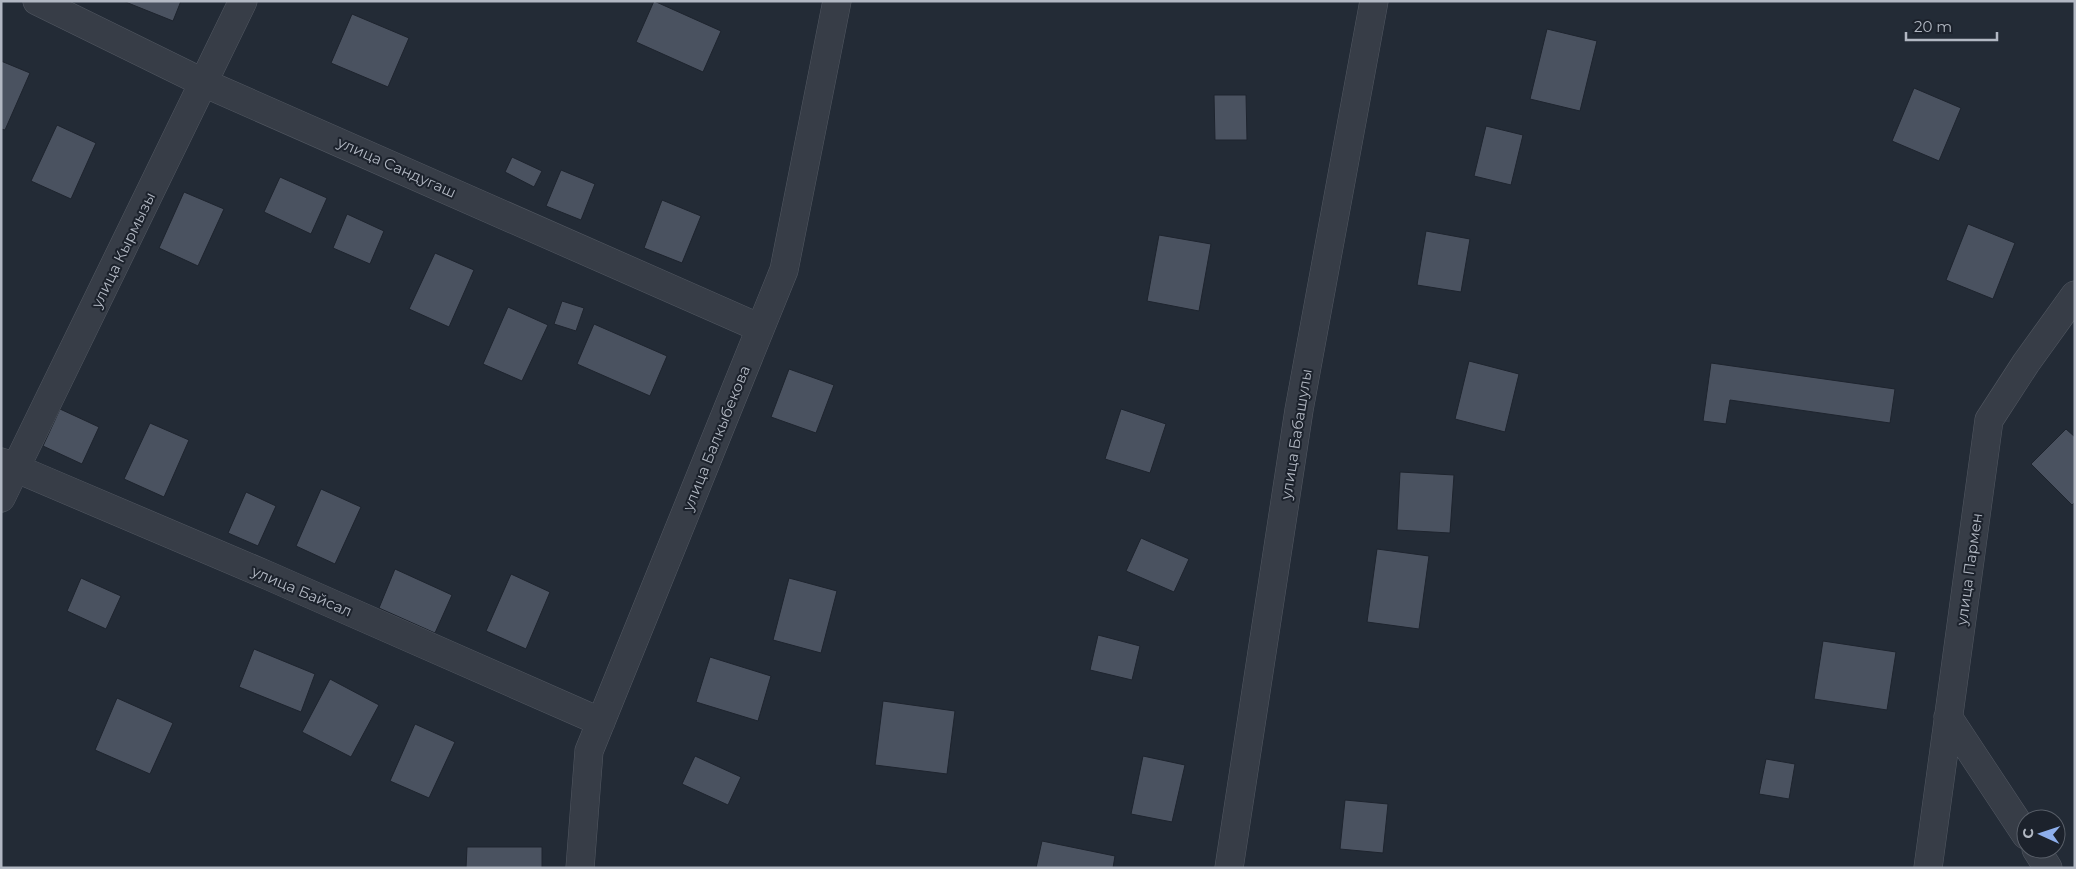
<svg xmlns="http://www.w3.org/2000/svg" width="2076" height="869" font-family="Montserrat,sans-serif">
  <style>
    .building { fill: #4a5260; stroke: #1e242e }
    .lines { fill: none; stroke-linecap: round; stroke-linejoin: round }
    .minor-casing { stroke: #525862; stroke-width: 29 }
    .minor { stroke: #373d47; stroke-width: 28 }
    .labels { text-anchor: middle; dominant-baseline: central; stroke-width: 4; stroke-linejoin: round; paint-order: stroke }
    .street-label { font-size: 15px; fill: #b2b8c3; stroke: #1c222c }
  </style>
  <rect width="100%" height="100%" fill="#232b36"/>
  <!-- building -->
  <path class="building" d="M123 1H181L173 21Z
    M654 1 721 31 703 72 636 42Z
    M352 14 409 38 388 87 331 63Z
    M1547 29 1597 41 1580 111 1530 99Z
    M1 61 30 73 5 130 1 129Z
    M1914 88 1961 108 1939 161 1892 141Z
    M1214 95H1246L1247 140H1215Z
    M57 125 96 143 71 199 31 181Z
    M1486 126 1523 135 1511 185 1474 176Z
    M512 157 542 171 534 187 505 172Z
    M561 170 595 184 581 220 546 206Z
    M280 177 327 198 311 234 264 212Z
    M184 192 224 209 198 266 159 248Z
    M662 200 701 216 682 263 644 248Z
    M347 214 384 231 370 264 333 248Z
    M1968 224 2015 243 1993 299 1946 280Z
    M1426 231 1470 239 1461 292 1417 285Z
    M1159 235 1211 244 1199 311 1147 301Z
    M435 253 474 270 449 327 409 309Z
    M562 301 584 308 576 331 554 324Z
    M508 307 548 325 522 381 483 364Z
    M594 324 667 356 650 396 577 364Z
    M1469 361 1519 374 1505 432 1455 419Z
    M1711 363 1895 389 1890 423 1730 400 1726 424 1703 421Z
    M789 369 834 385 816 433 771 417Z
    M60 409 99 427 82 464 43 446Z
    M1121 409 1166 424 1150 473 1105 459Z
    M150 423 189 440 164 497 124 479Z
    M2066 429 2075 437V502L2072 505 2031 464Z
    M1400 472 1454 475 1450 533 1397 530Z
    M321 489 361 507 335 564 296 546Z
    M246 492 276 506 258 546 228 533Z
    M1141 538 1189 559 1174 592 1126 571Z
    M1377 549 1429 556 1419 629 1367 622Z
    M395 569 452 595 435 633 379 608Z
    M511 574 550 592 526 649 486 631Z
    M81 578 121 596 106 629 67 611Z
    M789 578 837 591 821 653 773 640Z
    M1098 635 1140 646 1132 680 1090 670Z
    M1823 641 1896 652 1887 710 1814 699Z
    M254 649 315 674 301 712 239 687Z
    M710 657 771 676 758 721 696 702Z
    M330 679 379 705 351 757 302 732Z
    M117 698 173 723 150 774 95 750Z
    M883 701 955 711 947 774 875 765Z
    M415 724 455 742 429 798 390 781Z
    M695 756 741 777 728 805 682 784Z
    M1143 756 1185 765 1172 822 1131 814Z
    M1766 759 1795 764 1789 799 1759 794Z
    M1345 800 1388 804 1383 853 1340 849Z
    M1042 841 1115 856 1113 868H1036Z
    M467 847H542V868H466Z"/>
  <g class="lines">
    <!-- minor casing -->
    <g class="minor-casing">
      <path id="minor" d="M37 1 204 83 760 328
        M1 462 269 576 601 722
        M1 498 243 1
        M1948 717 2026 835
        M2036 849 2048 868
        M580 868 589 751 784 270 837 1
        M1229 868 1299 410 1374 1
        M1928 868 1989 420 2026 363 2075 295"/>
    </g>
    <!-- minor -->
    <use href="#minor" class="minor"/>
  </g>
  <g class="labels">
    <!-- street labels -->
    <g class="street-label">
      <text transform="translate(397 167) rotate(24)">улица Сандугаш</text>
      <text transform="translate(123 250) rotate(-64)">улица Кырмызы</text>
      <text transform="translate(1296 434) rotate(-81)">улица Бабашулы</text>
      <text transform="translate(716 438) rotate(-68)">улица Балкыбекова</text>
      <text transform="translate(1969 569) rotate(-82)">улица Пармен</text>
      <text transform="translate(302 591) rotate(23)">улица Байсал</text>
    </g>
  </g>
  <!-- border -->
  <rect width="2076" height="869" fill="none" stroke="#b2b8c3" stroke-width="5"/>
  <!-- north arrow -->
  <g transform="translate(2041 834) rotate(273)"><circle r="24" fill="#1c222c" stroke="#585e68"/>
  <path d="M0-4L9 19L0 12L-9 19Z" fill="#8eafec"/>
  <text y="-8" font-size="14" font-weight="bold" text-anchor="middle" fill="#b2b8c3">С</text>
  </g>
  <!-- scale -->
  <path d="M1906 32v8h91v-8" fill="none" stroke="#b2b8c3" stroke-width="2.5"/>
  <text x="1914" y="32" font-size="15" fill="#b2b8c3" stroke="#1c222c" stroke-width="4" paint-order="stroke">20 m</text>
</svg>
